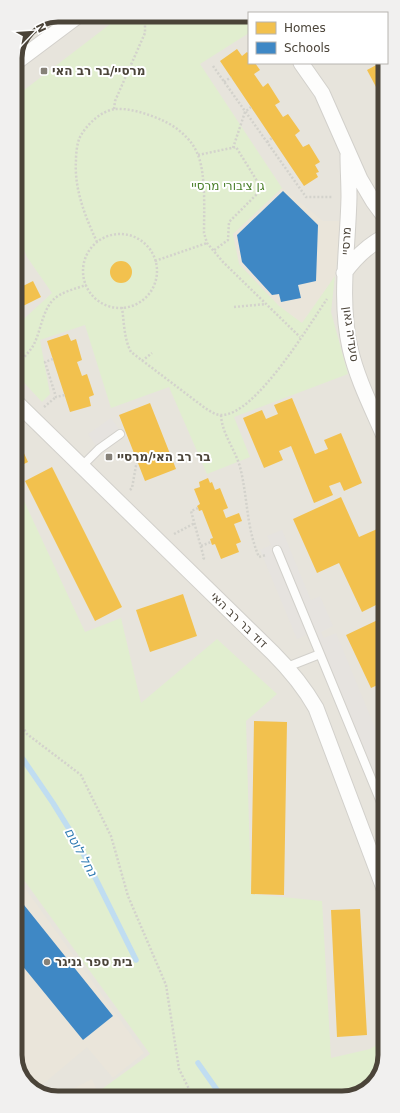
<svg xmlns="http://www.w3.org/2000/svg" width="400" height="1113" font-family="'DejaVu Sans',Heebo,sans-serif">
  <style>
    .residential { fill: #e7e4dc }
    .education { fill: #eae5da }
    .green { fill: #e1eecf }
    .parking { fill: #e6e3df }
    .homes { fill: #f2c14e }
    .schools { fill: #3f88c5 }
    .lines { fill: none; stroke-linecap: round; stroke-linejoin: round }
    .stream { stroke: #c0ddf1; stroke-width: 5.5 }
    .lane-casing { stroke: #d2d0cb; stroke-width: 10 }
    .street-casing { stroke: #d2d0cb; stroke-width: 17 }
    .path { stroke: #d3d2cc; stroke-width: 2.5; stroke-dasharray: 2 2; stroke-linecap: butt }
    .lane { stroke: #fdfdfc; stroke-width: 8 }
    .street { stroke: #fdfdfc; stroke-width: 15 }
    .poi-dot { fill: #868178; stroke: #fff; stroke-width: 1.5 }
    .labels { text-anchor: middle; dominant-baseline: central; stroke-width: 4; stroke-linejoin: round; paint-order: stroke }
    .poi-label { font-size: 12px; font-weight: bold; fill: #4b4439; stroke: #fff; text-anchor: start }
    .park-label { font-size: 12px; fill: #4a7f2a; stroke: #fff }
    .street-label { font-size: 12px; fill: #4b4439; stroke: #fff }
    .water-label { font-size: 13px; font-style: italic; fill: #2e7ab2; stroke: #fff }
    .rim { fill: none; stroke: #4b4439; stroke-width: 5 }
  </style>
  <rect width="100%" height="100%" fill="#f4f2ee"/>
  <!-- residential -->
  <path class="residential" d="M58 15H249V63H384L385 1056 376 1082 354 1096 55 1098 30 1088 17 1067 15 55 28 27Z"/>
  <!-- education -->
  <path class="education" d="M282 188 323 221H341L335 276 302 323 279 306 239 264 233 234Z
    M16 876 144 1053 113 1078 87 1047 36 1090 30 1088 17 1067Z
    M92 1079 100 1098H55Z"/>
  <!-- green -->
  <path class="green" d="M122 15H229L249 23V33L200 64 282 188 233 234 239 264 279 306 302 323 335 276 331 312 348 374 234 417 250 457 207 474 169 387 111 408 85 325 40 340 50 394 42 402 16 374 15 327 52 293 27 257 15 228V97Z
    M16 486H17L85 632 121 618 141 703 217 639 277 694 246 721 251 894 322 901 331 1058 370 1049 385 1040V1056L376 1082 354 1096 106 1098 102 1089 150 1054 16 869Z"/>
  <!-- parking -->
  <path class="parking" d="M111 418 124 436 101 453 88 434Z
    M282 530 311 600 320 596 333 626 321 632 324 638 336 633 385 752V812L311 633 297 639 260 550 271 545 267 536Z"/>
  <!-- homes -->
  <path class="homes" d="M237 49 242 56 247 52 249 54V63H255L260 70 254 74 263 87 268 83 280 102 275 105 283 117 288 114 300 131 295 135 303 147 309 144 320 162 315 165 319 172 316 173 318 177 304 186 220 61Z
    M380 63H384V102L367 70Z
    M110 272a11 11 0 1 1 22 0a11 11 0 1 1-22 0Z
    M33 281 41 297 15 310V290Z
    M384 301V315L377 307Z
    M68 334 71 341 76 339 82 360 77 362 82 376 87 374 94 395 89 397 91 406 70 412 47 341Z
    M292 398 315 454 328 449 324 440 341 433 362 483 344 491 340 482 329 486 333 495 314 503 291 446 279 451 283 460 264 468 243 418 262 410 266 419 278 414 274 405Z
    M150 403 176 469 145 481 119 415Z
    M16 436 28 462 16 468Z
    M52 467 122 607 95 621 25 481Z
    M208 478 210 483 212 482 215 490 220 488 228 508 223 510 226 518 239 513 242 521 234 524 241 542 236 544 239 552 221 559 215 544 212 545 210 539 213 538 202 510 199 511 198 508 197 506 200 504 194 489 200 487 199 482Z
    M341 497 359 537 384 526V601L362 612 339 563 317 573 293 519Z
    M183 594 197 636 150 652 136 610Z
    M384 617V682L371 688 346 635Z
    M254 721 287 722 284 895 251 894Z
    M360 909 367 1035 337 1037 331 910Z"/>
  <!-- schools -->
  <path class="schools" d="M283 191 318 225 316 281 298 285 301 298 281 302 279 294 272 295 242 262 237 235Z
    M16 895 113 1016 83 1040 16 958Z"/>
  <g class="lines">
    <!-- stream -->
    <path class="stream" d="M16 749 53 803 79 845 136 960
      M198 1063 222 1097"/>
    <!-- lane casing -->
    <g class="lane-casing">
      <path id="lane" d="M82 466 99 449 120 434
        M277 550 320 654
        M287 667 320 654 385 812"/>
    </g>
    <!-- street casing -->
    <g class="street-casing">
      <path id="street" d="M15 63 79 15
        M301 63 322 93 360 179 373 201 384 216
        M348 155C348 169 349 183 349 197 348 247 339 299 350 348 357 379 372 408 384 436
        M344 273C355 258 367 246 384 237
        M16 402 273 653C290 670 304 687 316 708L385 891"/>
    </g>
    <!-- path -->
    <path class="path" d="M213 66 306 197H332
      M224 82 231 77
      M114 109 115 101 145 33V23L141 15
      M267 142 272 138
      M233 148 245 112 251 107
      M198 155 236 147 262 189 229 222 228 240 213 251
      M83 271a37 37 0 1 1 74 0a37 37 0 1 1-74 0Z
      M97 242C85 216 74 189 76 160 76 154 77 143 80 137 87 124 101 111 115 109 130 108 148 114 162 120 177 127 192 139 198 155 206 175 204 211 204 233L207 243 223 262 300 337
      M155 261 207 243
      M122 307C124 322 124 339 131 352L205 408C210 411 215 415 221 415 255 416 309 325 327 299
      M234 307 266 304
      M53 359 45 362 56 397 65 395
      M142 361 152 353
      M16 365C22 359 30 352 34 344 41 330 42 313 52 301 60 292 75 289 86 285
      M44 407 56 397
      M221 415C222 434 235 449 240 467 248 498 246 527 259 557L266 555
      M130 490 132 488 137 460
      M198 508 191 511 204 558 202 561
      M174 534 195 523
      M201 546 211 542
      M16 716 27 734 81 775 111 836 128 896 166 985 179 1069 193 1097"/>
    <!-- lane -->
    <use href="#lane" class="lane"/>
    <!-- street -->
    <use href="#street" class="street"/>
  </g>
  <!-- markers -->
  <g class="poi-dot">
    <rect x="40" y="67" width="8" height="8" rx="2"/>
    <rect x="105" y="453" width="8" height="8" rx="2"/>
    <circle cx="47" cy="962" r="4"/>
  </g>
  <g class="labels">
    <!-- poi labels -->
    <g class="poi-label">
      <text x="52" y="71">מרסיי/בר רב האי</text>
      <text x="117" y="457">בר רב האי/מרסיי</text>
      <text x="55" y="962">בית ספר גניגר</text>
    </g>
    <!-- park labels -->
    <g class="park-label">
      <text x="228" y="186">גן ציבורי מרסיי</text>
    </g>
    <!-- street labels -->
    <g class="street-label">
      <text transform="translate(346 241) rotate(-87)">מרסיי</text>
      <text transform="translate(351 334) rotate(82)">סעדיה גאון</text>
      <text transform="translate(239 620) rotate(44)">דוד בר רב האי</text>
    </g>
    <!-- water labels -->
    <g class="water-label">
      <text transform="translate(81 852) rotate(61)">נחל לוטם</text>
    </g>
  </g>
  <!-- crop -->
  <path d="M0 0H400V1113H0ZM58 22H342A36 36 0 0 1 378 58V1055A36 36 0 0 1 342 1091H58A36 36 0 0 1 22 1055V58A36 36 0 0 1 58 22Z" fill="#f1f0ef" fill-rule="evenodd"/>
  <path class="rim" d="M58 22H342A36 36 0 0 1 378 58V1055A36 36 0 0 1 342 1091H58A36 36 0 0 1 22 1055V58A36 36 0 0 1 58 22Z"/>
  <!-- legend -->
  <rect x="248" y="12" width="140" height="52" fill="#ffffff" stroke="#b7b4b0"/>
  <rect x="256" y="22" width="20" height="12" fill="#f2c14e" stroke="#b7b4b0"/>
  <text x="284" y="32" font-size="12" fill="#4b4439">Homes</text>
  <rect x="256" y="42" width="20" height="12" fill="#3f88c5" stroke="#b7b4b0"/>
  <text x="284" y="52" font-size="12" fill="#4b4439">Schools</text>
  <!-- north arrow -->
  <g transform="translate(32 32) rotate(65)" stroke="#ffffff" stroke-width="3" paint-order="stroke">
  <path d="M0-3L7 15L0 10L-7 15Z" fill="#4b4439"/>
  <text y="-6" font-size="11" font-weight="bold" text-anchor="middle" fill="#4b4439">N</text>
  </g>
</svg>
